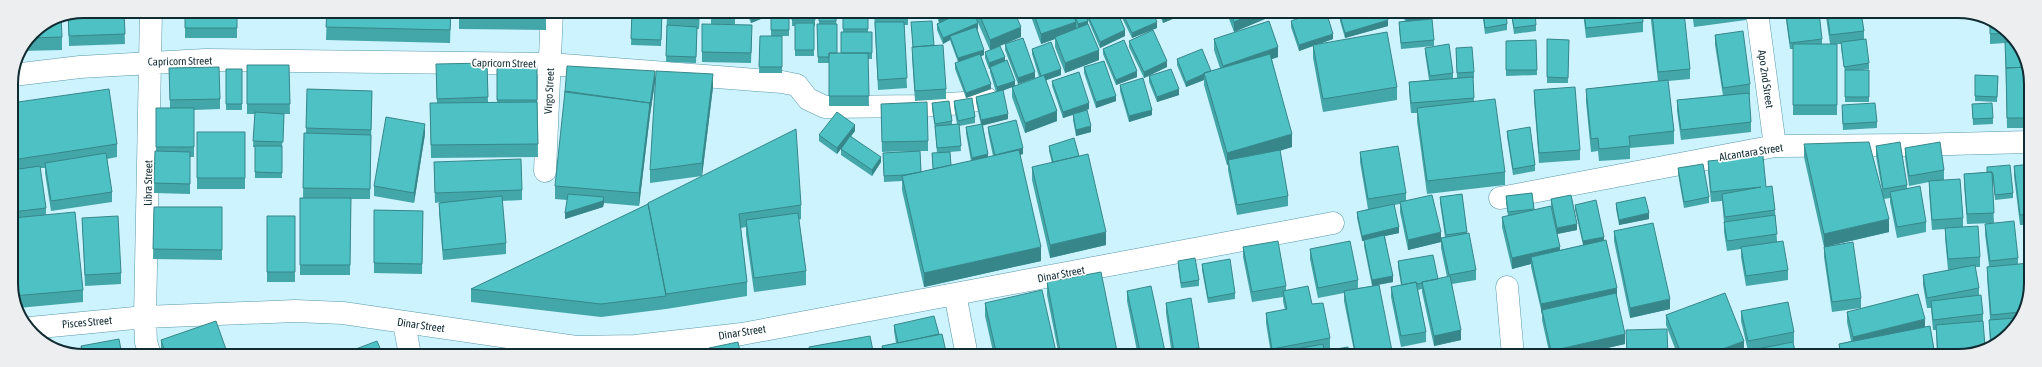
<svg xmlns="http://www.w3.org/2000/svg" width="2042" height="367" font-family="'Asap Condensed',sans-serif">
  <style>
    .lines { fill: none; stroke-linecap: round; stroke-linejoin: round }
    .minor-casing { stroke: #5999ab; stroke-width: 23 }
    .minor { stroke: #fff; stroke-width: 22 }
    .wall { fill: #43a6a9 }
    .shaded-wall { fill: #37878a }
    .building { fill: #4ec1c5; stroke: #37878a }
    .labels { text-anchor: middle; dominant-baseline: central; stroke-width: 3.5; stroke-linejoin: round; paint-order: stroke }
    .street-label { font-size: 11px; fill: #102b32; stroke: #fff }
    .rim { fill: none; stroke: #102b32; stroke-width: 2 }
  </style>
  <rect width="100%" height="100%" fill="#ccf3fe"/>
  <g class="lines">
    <!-- minor casing -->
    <g class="minor-casing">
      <path id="minor" d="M1757 12 1775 146
        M13 75 80 67 205 60 550 64 782 82 797 85 808 99 825 107 922 106 963 103 986 98
        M545 171 552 11
        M1500 198 1775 146 1910 145 2030 142
        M1507 287 1513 356
        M955 294 967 356
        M404 323 410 355
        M30 328 145 317 295 311 343 313 576 347 635 346 742 334 1333 223
        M150 355 146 342 145 317 151 11"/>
    </g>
    <!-- minor -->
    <use href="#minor" class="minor"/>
  </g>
  <!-- wall -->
  <path class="wall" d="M124 11 125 44 69 46 68 14Z
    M185 11H237V38H185Z
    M327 11H451L450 43 326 40Z
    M459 11H546V30L459 29Z
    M574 11H609V14H574Z
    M632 11 662 12 661 46 631 45Z
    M667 11H700L699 29H697L696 63 666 62Z
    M711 11H735V24H711Z
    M746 11H766V17L751 23Z
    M792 11H815V26H814V56H795V26H792Z
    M819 11H836L837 53H841L843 32V11H868V32H872V59H868L869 106H829V63H818L817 24H819Z
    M874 11H908V25H904L907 88 878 90Z
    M935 11H961V13L965 11H1014L1021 37 995 48 1005 61 1015 86 1039 77 1032 54V49L1061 75 1046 80 1057 121 1025 133 1012 97V87L1003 90 1008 119 983 125 988 157 993 156 988 132V127L1023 154 1020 155 1041 261 924 287 902 190V181L884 182 883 153 912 151 882 152 881 104 928 141V151H920L921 172 933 169 932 153H937L935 129 932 109V103L952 121V124H957L954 107V101L975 117V123L959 126 961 151 950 152 951 165 971 161 966 133V127L981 125 976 102V97L996 92 990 72V69H989L985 58V52L990 50 975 16V11L973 12 984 55 981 56 991 89 966 98 955 69V63L958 62 950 40 943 44 937 30V24L939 23Z
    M1029 11H1084L1087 19V14L1090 12 1086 14 1085 11H1117L1125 36 1100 48 1088 20V24L1099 60 1065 73 1055 47V39L1041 44Z
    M1158 11H1189V12L1163 23Z
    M1226 11H1265V19L1234 32Z
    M1401 11H1431V17L1422 20 1434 40V46L1401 49 1399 28V22L1405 21Z
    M1482 11 1506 12 1507 24V30L1485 34Z
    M1122 12 1157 28 1132 38 1122 18Z
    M1511 12 1536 25V31L1514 34Z
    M1583 12H1642L1643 22V32L1586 38Z
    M1650 12H1684L1690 69V79L1668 81 1674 131V144L1630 148V159L1599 161 1598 151 1591 152 1586 102V89L1658 81Z
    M1692 12H1746V20L1694 27Z
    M1826 12H1861L1864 31V39L1869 63V69L1862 70H1869V102H1845V72L1841 48V44H1837V115H1793V49H1790L1786 20V14L1822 39V44H1830L1826 17Z
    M771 16H789V36H771Z
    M1340 16 1388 26 1345 38 1340 21Z
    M1291 21 1333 39 1319 44 1397 87V100L1323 112 1313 58V46L1299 51 1291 27Z
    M911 22 934 45 946 89V99L915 101 912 57 913 47Z
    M1990 22 2006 29 2030 70V128H2007L2005 43 1990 44Z
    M702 24 752 36 751 63 702 62Z
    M33 32 62 37V50L20 51Z
    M1715 35 1750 84V95H1749L1751 122V132L1681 140 1677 111V100L1723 96 1715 45Z
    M760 36H782V73H759Z
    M1214 39 1278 57 1272 59 1292 147 1280 151 1288 196V206L1237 215 1228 170V165H1227L1204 85V80L1186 87 1177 65V59L1211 71 1220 68 1214 50Z
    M1547 39 1569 40 1568 83H1547Z
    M1536 40 1537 75 1506 76V41Z
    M1129 41 1167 67 1144 78 1129 47Z
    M1005 44 1035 78 1018 84 1005 50Z
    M1425 48 1453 73V78H1457L1456 48 1474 72V78H1473L1474 101 1505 172V185L1427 194 1417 121V113H1411L1409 92V82L1429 80 1425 53Z
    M1103 49 1137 77 1116 85 1103 54Z
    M487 63 488 102H497V66H537L538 157 431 158 430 103H437L436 74Z
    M247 65H289L290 114H284L282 148V178H255V147H253L255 114H247Z
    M1084 67 1116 101 1096 108 1084 73Z
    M169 68 220 99V109L194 110V157H190V194L154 193 155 151H156V108H170Z
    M226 69H242V110H226Z
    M1975 75 1998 76 1997 102 1975 101Z
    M1149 76 1179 95 1157 102 1149 82Z
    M1052 81 1089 109 1080 112 1091 132 1076 136 1073 120V115L1063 118 1052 86Z
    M655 82 650 115 639 206 604 203 603 207 565 219 567 200 555 199V186Z
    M1120 85 1152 115 1129 122 1120 91Z
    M713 87 702 176 650 183V170Z
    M307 89 372 91 370 199H351L350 275H300V198H303L304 133H306Z
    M1534 90 1580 150V160L1539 163 1534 100Z
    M11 103 117 144V157L107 159 112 192V202L51 211 45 173V168H40L46 208V215L83 290V302L18 308 13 302Z
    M1972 104 1993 118V124L1973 125Z
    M1842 111 1877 122V128L1843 130Z
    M855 131 851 136 881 162 872 176 841 155V149L846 142 837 154 819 141V135Z
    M1507 131 1535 165V171L1513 175 1507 136Z
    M197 132H245V189H197Z
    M425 134 414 203 374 196V186Z
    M1804 144 1882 190 1876 156V146L1907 185V188L1926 222V232L1897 238 1890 202V198L1884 199 1889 232 1829 246 1861 298V308L1832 312 1824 257V247L1804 157Z
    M1049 146 1106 245 1050 258 1032 180V167L1052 163 1049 151Z
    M1905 148 1944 170V180L1941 181 1963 218V227L1980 257V267H1975L1979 288V295L1983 314V321L1958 356H1937L1936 330H1933L1931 308H1927L1923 285V275L1955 269 1948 270 1945 238V229L1932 230 1929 192V182L1909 186 1905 158Z
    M1360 152 1406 193V201L1441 242 1408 250 1400 212V204L1394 205 1399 233 1385 236 1393 282 1377 285 1393 356H1355L1344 301V293L1318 298 1310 259V249L1358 280V288L1372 286 1364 246V241H1362L1357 218V212L1368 209 1360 162Z
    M1708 161 1766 187 1775 210 1777 241 1788 270V280L1746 286 1741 257V249L1727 251 1724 232V222L1722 201 1711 202 1708 171Z
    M434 162 522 190V200L502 201 506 243V254L443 260 439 213V203L441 202 435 203Z
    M2030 164V293L2006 338 1990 344 1989 320 1990 319 1987 277V267L1989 266 1985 234V224L1994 223 1967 224 1964 184V174L1987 172V167L2013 193V198L1995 200 1993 180H1992L1994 223 2018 258V264L2027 263 2023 230V225H2020L2014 176V166Z
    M1678 168 1709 197V203L1684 208 1678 174Z
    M1532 193 1534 209 1560 250 1583 245 1575 210V205L1604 240 1617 297 1625 344 1589 352 1590 356H1550L1542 320V314L1531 267V264L1512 269 1502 227V217L1508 216 1506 202V196Z
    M1462 194 1467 233 1476 270V280L1452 284 1461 340 1434 346 1422 292V289L1418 290 1426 332V342L1401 347 1391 297V287L1401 285 1398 267V261L1438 279 1447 277 1441 248V238L1445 237 1440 203V197Z
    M1551 199 1577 230 1557 234 1551 205Z
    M1616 203 1649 219 1619 225 1616 209Z
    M648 204 801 205V219L799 220 806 271V285L754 292 746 234V227L741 228 747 282V296L666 309 601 317 471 302V289Z
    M154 207H222V260L153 259Z
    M374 210 423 211 422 274 374 273Z
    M267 216H295V282H267Z
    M82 218 121 273V284L85 286Z
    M1614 231 1670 309 1630 318 1614 241Z
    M1243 247 1286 286V290L1312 304 1330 338V348L1324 349 1325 356H1262L1271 354 1266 323V313L1285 310 1283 301V297L1252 302 1243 257Z
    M1178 261 1199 280V286L1181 288 1178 267Z
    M1202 264 1235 293V299L1208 303 1202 270Z
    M1047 282 1118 356H1059L1047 295Z
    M1127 291 1166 356H1138L1127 301Z
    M985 303 1057 356H994L985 316Z
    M1166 303 1199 348V356H1172L1166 313Z
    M1741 311 1794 332V342H1793L1796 356H1746V351H1748L1741 321Z
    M1847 312 1925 327 1930 326 1935 356H1839V344L1851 341 1847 322Z
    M1666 315 1744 351 1732 356H1678L1666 325Z
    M894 325 939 334 947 356H882V346L896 343 894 331Z
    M161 340 228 355H163L161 350Z
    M81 346 122 355H81Z"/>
  <!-- shaded-wall -->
  <path class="shaded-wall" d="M765 11H766V17L751 23V17Z
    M778 11H789L778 15Z
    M959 11H961V16L939 24V18Z
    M1086 11H1092L1086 14Z
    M1177 11H1189V12L1163 23V17Z
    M1259 11H1265V19L1234 32V22Z
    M1280 11H1293L1280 16Z
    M1429 11H1431V17L1407 26V20Z
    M1388 20V26L1345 38V33Z
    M1088 21V26L1078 30V24Z
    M1076 22V32L1055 37V39L1041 44V34Z
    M1157 22V28L1132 38V33Z
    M978 23V29L952 40 950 36V40L943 44V38Z
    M1021 27V37L990 50V40Z
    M1125 30V36L1100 48V42Z
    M1333 34V39L1299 51V45Z
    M1278 47V57L1223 76V66Z
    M984 50V55L958 64V58Z
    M1099 50V60L1065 73V63Z
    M1005 57V63L990 67 989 69V63Z
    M1167 61V67L1144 78V72Z
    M1061 69V75L1041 82V76Z
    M655 71V82L650 115 639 206V193L650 103Z
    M1137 71V77L1116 85V80Z
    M1035 72V78L1018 84V78Z
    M713 74V87L702 176V163Z
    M1204 74V80L1186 87V82Z
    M1015 81V86L997 93V87Z
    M991 84V89L966 98V93Z
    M1179 89V95L1157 102V97Z
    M1116 96V101L1096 108V102Z
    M1089 103V109L1063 118V112Z
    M1152 110V115L1129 122V116Z
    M1057 111V121L1025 133V123Z
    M1008 114V119L981 126V120Z
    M425 124V134L414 203V193Z
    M855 125V131L837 154V148Z
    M1091 126V132L1076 136V130Z
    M1292 134V147L1229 165 1228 160V165H1227V153Z
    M1023 148V154L995 161V155Z
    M988 154V160L972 163V158Z
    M881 157V162L872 176V170Z
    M604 197V203L603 207 565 219V213Z
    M1649 213V219L1619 225V220Z
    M1889 219V232L1824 247V234Z
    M1577 224V230L1557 234V228Z
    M1399 227V233L1362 241V236Z
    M1106 232V245L1050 258V245Z
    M1441 232V242L1408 250V240Z
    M1604 237V242L1583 247V241Z
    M1041 247V261L924 287V273Z
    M1560 247V257H1531V264L1512 269V258Z
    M1393 276V282L1372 286V280Z
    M1617 288V298L1542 310 1541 315V304Z
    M1670 299V309L1630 318V308Z
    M1925 319V329L1853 348V337Z
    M1461 330V340L1434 346V336Z
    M1625 334V344L1572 356H1551V351Z
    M1744 341V351L1732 356H1704Z"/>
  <!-- building -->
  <path class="building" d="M84 11H124L125 34 69 36 68 14Z
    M185 11H237V28H185Z
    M327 11H451L450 30 326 27Z
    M459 11H546V17L459 16Z
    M632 11 662 12 661 40 631 39Z
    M667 11H700L699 19 666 18Z
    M711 11H735V18H711Z
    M749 11H765L751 17Z
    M792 11H815V20H792Z
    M819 11H836V21H819Z
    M843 11H868V29H843Z
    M875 11H908V15L875 17Z
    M937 11H959L939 18Z
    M965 11H973L978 23 943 38 937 24Z
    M978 11H1014L1021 27 990 40Z
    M1033 11H1072L1076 22 1041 34Z
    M1073 11H1084L1088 21 1078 24Z
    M1092 11H1117L1125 30 1100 42 1087 14Z
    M1123 11H1152L1157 22 1132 33 1122 12Z
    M1160 11H1177L1163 17Z
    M1230 11H1259L1234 22Z
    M1319 11H1326L1333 34 1299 45 1291 21Z
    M1354 11H1385L1388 20 1345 33 1340 16Z
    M1404 11H1429L1407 20Z
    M1483 11 1506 12 1507 24 1485 28Z
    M1511 12H1535L1536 25 1514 28Z
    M1584 12H1642L1643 22 1586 28Z
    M1652 12H1684L1690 69 1658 72Z
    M1694 12H1736L1694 17Z
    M1802 12H1819L1822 39 1790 43 1786 14Z
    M1827 12H1861L1864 31 1830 35Z
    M56 16H61L62 37 29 38 33 32Z
    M771 16H789V30H771Z
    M1432 19 1434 40 1401 43 1399 22Z
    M932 21 934 45 913 47 911 22Z
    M1269 21 1278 47 1223 66 1214 39Z
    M875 22H904L907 78 878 80Z
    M1990 22 2006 29 2008 33 1990 34Z
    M795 23H814V50H795Z
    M702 24 752 25 751 53 702 52Z
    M817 24H837V53H829V57H818Z
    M1088 24 1099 50 1065 63 1055 37Z
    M667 25 697 27 696 57 666 56Z
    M976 27 984 50 958 58 950 36Z
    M1153 30 1167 61 1144 72 1129 41Z
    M1743 31 1750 84 1723 88 1715 35Z
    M841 32H872V53H841Z
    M1387 32 1397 87 1323 99 1313 45Z
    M760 36H782V67H759Z
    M1023 38 1035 72 1018 78 1005 44Z
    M1547 39 1569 40 1568 78 1547 77Z
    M1866 39 1869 63 1844 67 1841 42Z
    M1124 40 1137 71 1116 80 1103 49Z
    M1536 40 1537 70H1506V41Z
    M1051 42 1061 69 1041 76 1032 49Z
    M2005 42H2013L2028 67 2006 68Z
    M1449 44 1453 73 1430 76 1425 48Z
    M1793 44H1837V105H1793Z
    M943 45 946 89 915 91 912 47Z
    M1000 46 1005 57 989 63 985 52Z
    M1472 47 1474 72 1457 73 1456 48Z
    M1202 49 1211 71 1204 73V74L1186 82 1177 59Z
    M829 53H868L869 96H829Z
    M980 54 991 84 966 93 955 63Z
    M1270 54 1292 134 1227 153 1204 73Z
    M1007 60 1015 81 997 87 990 67Z
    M1104 61 1116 96 1096 102 1084 67Z
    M487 63 488 97 437 99 436 64Z
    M247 65H289L290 104H247Z
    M497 66H537V100H497Z
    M567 66 655 71 650 105V103L565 92Z
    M219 67 220 99 170 100 169 68Z
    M2028 67 2030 70V118H2007L2006 68Z
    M226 69H242V104H226Z
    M1171 69 1179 89 1157 97 1149 76Z
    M1845 70H1869V97H1845Z
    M656 71 713 74 702 163 650 170Z
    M1079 72 1089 103 1063 112 1052 81Z
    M1044 75 1057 111 1025 123 1012 87Z
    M1975 75 1998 76 1997 97 1975 96Z
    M1473 77 1474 98 1411 103 1409 82Z
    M1143 78 1152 110 1129 116 1120 85Z
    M1668 80 1674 131 1629 136 1630 146 1599 149 1598 138 1591 139 1586 89Z
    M1575 87 1580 150 1539 153 1534 90Z
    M109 89 117 144 12 160 11 103Z
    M307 89 372 91 371 130 306 128Z
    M1003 90 1008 114 981 120 976 97Z
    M565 91 650 103 639 193 555 186Z
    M1749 93 1751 122 1681 130 1677 100Z
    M972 98 975 117 958 121 954 101Z
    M1495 99 1505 172 1427 181 1417 108Z
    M949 101 952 121 935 124 932 103Z
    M537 102 538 144 431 145 430 103Z
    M927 102 928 141 882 142 881 104Z
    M1875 103 1877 122 1843 124 1842 105Z
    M1992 103 1993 118 1973 119 1972 104Z
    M156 108H194V147H156Z
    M1087 110 1091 126 1076 130 1073 114Z
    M255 112 284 114 283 142 253 141Z
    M837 112 855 125 837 148 819 135Z
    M386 117 425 124 414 193 374 186Z
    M1016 120 1023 148 995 155 988 127Z
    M959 124 961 146 937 148 935 126Z
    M982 124 988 154 972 158 966 127Z
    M1530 127 1535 165 1513 169 1507 131Z
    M796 129 801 205 739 214 747 282 666 294 648 203Z
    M197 132H245V178H197Z
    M304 133 371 135 370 189 303 188Z
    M850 136 881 157 872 170 841 149Z
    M1074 138 1079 156 1053 162 1049 146Z
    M1869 142 1889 219 1824 234 1804 144Z
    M1900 142 1907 185 1883 189 1876 146Z
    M1940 142 1944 170 1909 176 1905 148Z
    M255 146H282V173L255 172Z
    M1398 146 1406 193 1368 199 1360 152Z
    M1019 150 1041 247 924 273 902 176Z
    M1280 150 1288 196 1237 205 1228 160Z
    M155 151 190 152V184L154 183Z
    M920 151 921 172 904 175 884 176 883 153Z
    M950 152 951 165 933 169 932 153Z
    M106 153 112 192 51 201 45 163Z
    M1088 154 1106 232 1050 245 1032 167Z
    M1763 156 1766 187 1772 186 1775 210 1725 217 1722 194 1761 187 1711 192 1708 161Z
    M521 159 522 190 435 193 434 162Z
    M1703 164 1709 197 1684 202 1678 168Z
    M2030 164V214L2020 215 2014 166Z
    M2010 165 2013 193 1995 195 1993 174H1992V172H1987V167Z
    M40 166 46 208 12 212V170Z
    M1992 172 1994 213 1967 214 1964 174Z
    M1960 179 1963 218 1932 220 1929 181Z
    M1920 186 1926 222 1897 227 1890 192Z
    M1532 193 1534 209 1508 212 1506 196Z
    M568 194 604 197 603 201 565 213Z
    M1462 194 1467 232 1446 235 1440 197Z
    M1432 195 1441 232 1408 240 1400 202Z
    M1571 195 1577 224 1557 228 1551 199Z
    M502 196 506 243 443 250 439 203Z
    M1645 197 1649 213 1619 220 1616 203Z
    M300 198H351L350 265H300Z
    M1596 200 1604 237 1583 241 1575 205Z
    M648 204 666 296 601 304 471 289Z
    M1394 204 1399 227 1362 236 1357 212Z
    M1551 206 1560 247 1512 258 1502 217Z
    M154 207H222V250L153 249Z
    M374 210 423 211 422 264 374 263Z
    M75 212 83 290 13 296V218Z
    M798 213 806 271 754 278 746 220Z
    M1775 215 1777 234 1727 241 1724 222Z
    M118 216 121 273 85 275 82 218Z
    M267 216H295V272H267Z
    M2030 219V258H2028L2023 220Z
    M2014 221 2018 258 1990 261 1985 224Z
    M1653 223 1670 299 1630 308 1614 231Z
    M1978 226 1980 257 1948 259 1945 228Z
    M1469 233 1476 270 1449 275 1441 238Z
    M1384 235 1393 276 1372 280 1364 240Z
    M1606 240 1617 288 1541 304 1531 257Z
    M1278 241 1286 286 1252 292 1243 247Z
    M1350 241 1358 280 1318 288 1310 249Z
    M1783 241 1788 270 1746 276 1741 247Z
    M1853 242 1861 298 1832 302 1824 247Z
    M1433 255 1438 279 1422 282V283L1417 284 1416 282 1402 285 1398 261Z
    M1195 258 1199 280 1181 283 1178 261Z
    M1230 259 1235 293 1208 298 1202 264Z
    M2030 263V293L2020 312 1991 315 1987 267Z
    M1975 265 1979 288 1927 298 1923 275Z
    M1101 272 1118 356H1061L1047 282Z
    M1450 276 1461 330 1434 336 1422 282Z
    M1416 282 1426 332 1401 336 1391 287Z
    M1379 285 1393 356H1356L1344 291Z
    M1151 286 1166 356H1141L1127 291Z
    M1308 286 1312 304 1323 303 1330 338 1272 349 1266 313 1287 309 1283 291Z
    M1042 290 1057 356H997L985 303Z
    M1616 293 1625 334 1551 351 1542 310Z
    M1725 293 1744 341 1704 356H1682L1666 315Z
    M1918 294 1925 319 1853 337 1847 312Z
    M1981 295 1983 314 1933 320 1931 301Z
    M1191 298 1199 348 1174 352 1166 303Z
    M1788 302 1794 332 1748 341 1741 311Z
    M934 316 939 334 898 343 894 325Z
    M2017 318 2006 338 1991 344 1989 320Z
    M216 321 228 355H166L161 340Z
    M1983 321 1985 346 1958 356H1938L1936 325Z
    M1930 326 1935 355 1932 356H1841L1839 344Z
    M1667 329 1668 356H1627L1626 330Z
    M942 334 947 356H884L882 346Z
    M870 336 874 356H811L809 347Z
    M119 339 122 355H83L81 346Z
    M377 341 383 355H340Z
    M738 342 741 356H711L709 348Z
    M1793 342 1796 356H1747L1746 351Z
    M1323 344 1325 356H1285L1284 351Z
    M1348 347 1349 356H1331L1330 350Z
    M75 349 77 355H74L65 351Z
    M705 350 707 356H684Z
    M1280 352V356H1262Z
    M1589 352 1590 356H1572Z"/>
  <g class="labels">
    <!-- street labels -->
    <g class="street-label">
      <text transform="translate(180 61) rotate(-1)">Capricorn Street</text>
      <text transform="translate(504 63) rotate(1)">Capricorn Street</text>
      <text transform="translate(1766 79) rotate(82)">Apo 2nd Street</text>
      <text transform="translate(549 91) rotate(-87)">Virgo Street</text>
      <text transform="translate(1751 152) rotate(-9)">Alcantara Street</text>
      <text transform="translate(148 183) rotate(-89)">Libra Street</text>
      <text transform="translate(1061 274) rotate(-11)">Dinar Street</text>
      <text transform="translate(87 322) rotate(-5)">Pisces Street</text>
      <text transform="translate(421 325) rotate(8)">Dinar Street</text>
      <text transform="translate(742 332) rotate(-9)">Dinar Street</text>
    </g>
  </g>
  <!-- crop -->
  <path d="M0 0H2042V367H0ZM84 18H1958A66 66 0 0 1 2024 84V283A66 66 0 0 1 1958 349H84A66 66 0 0 1 18 283V84A66 66 0 0 1 84 18Z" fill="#eceeef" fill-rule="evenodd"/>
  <path class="rim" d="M84 18H1958A66 66 0 0 1 2024 84V283A66 66 0 0 1 1958 349H84A66 66 0 0 1 18 283V84A66 66 0 0 1 84 18Z"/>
</svg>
